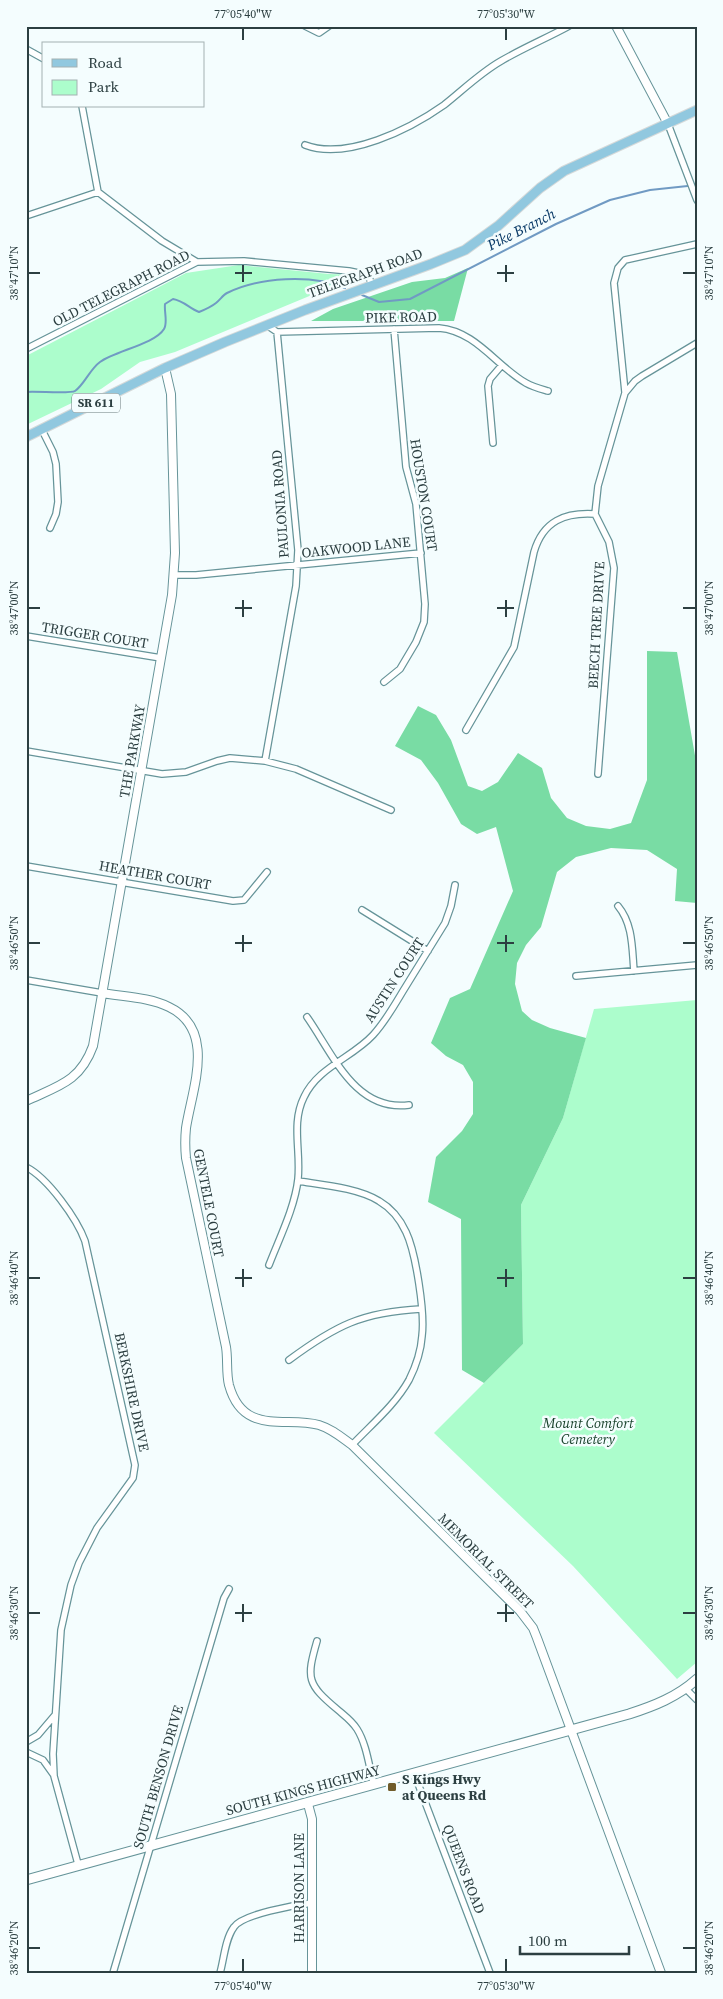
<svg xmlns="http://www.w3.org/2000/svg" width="723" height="1999" font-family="'Source Serif 4',serif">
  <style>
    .green { fill: #acfdcc }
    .forest { fill: #79dca4 }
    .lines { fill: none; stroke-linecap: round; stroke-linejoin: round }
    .stream { stroke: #709ac3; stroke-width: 2 }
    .minor-casing { stroke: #669499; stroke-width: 8 }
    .tertiary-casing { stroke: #669499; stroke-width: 10 }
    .secondary-casing { stroke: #669499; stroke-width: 11 }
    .primary-casing { stroke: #d5d9d9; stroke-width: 11 }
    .minor { stroke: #fff; stroke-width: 5.5 }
    .tertiary { stroke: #fff; stroke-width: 8 }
    .secondary { stroke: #fff; stroke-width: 9 }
    .primary { stroke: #91c8df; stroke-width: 9 }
    .ticks { fill: none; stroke: #2c3f41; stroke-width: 2 }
    .poi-dot { fill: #715c2b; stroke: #f4fdfe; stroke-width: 2 }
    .labels { text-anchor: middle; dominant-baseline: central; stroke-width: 5; stroke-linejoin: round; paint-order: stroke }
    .shield { fill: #f4fdfe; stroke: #68787a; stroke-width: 1 }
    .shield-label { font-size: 12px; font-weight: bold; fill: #2c3f41 }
    .street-label { font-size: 14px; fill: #2c3f41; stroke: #f4fdfe }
    .park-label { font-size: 14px; font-style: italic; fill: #17412b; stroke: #f4fdfe }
    .poi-label { font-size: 14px; font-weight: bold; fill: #2c3f41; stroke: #f4fdfe; text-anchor: start }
    .water-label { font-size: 15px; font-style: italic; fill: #0b3b68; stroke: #f4fdfe }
    .neatline { fill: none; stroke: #2c3f41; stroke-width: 2 }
    .ticks-label { font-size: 12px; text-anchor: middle; fill: #2c3f41 }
  </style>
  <rect width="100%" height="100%" fill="#f4fdfe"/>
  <!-- green -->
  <path class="green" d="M239 265 329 274 360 275 175 352 140 362 101 389 26 425V356L186 273Z
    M697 1000V1662L677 1679 573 1566 434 1433 523 1344 521 1205 563 1118 594 1009Z"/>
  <!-- forest -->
  <path class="forest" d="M468 268 454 321H311L333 309 412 282 445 278Z
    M647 651 677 652 697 767V903L675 901 677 869 647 850 611 848 576 857 557 872 541 927 526 945 517 963 515 984 522 1011 532 1020 550 1028 586 1038 563 1118 521 1205 523 1344 484 1383 462 1370 461 1219 428 1202 436 1157 462 1131 473 1114V1082L463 1065 446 1056 431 1043 450 998 470 989 513 891 496 827 477 834 461 824 438 783 421 760 395 746 418 706 436 715 451 740 468 786 482 791 498 782 518 753 542 768 551 798 567 818 586 826 610 829 631 823 647 780Z"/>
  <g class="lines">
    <!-- stream -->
    <path class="stream" d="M362 295 379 302 410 299 556 224 610 200 650 190 697 185
      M26 392C36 391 71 394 75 391 84 385 90 369 100 362 115 351 155 344 164 329 168 323 164 312 165 304L173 299C184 301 189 308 199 312 204 310 211 307 216 303 220 300 223 295 227 293 259 277 312 274 345 288"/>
    <!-- minor casing -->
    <g class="minor-casing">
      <path id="minor" d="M305 26 319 33 329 26
        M26 49 44 59
        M82 106 98 192
        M668 124 697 200
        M305 145C347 161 410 129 444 105 463 90 480 73 501 61 523 48 547 38 569 26
        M98 192 162 241 197 262
        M26 216 98 192
        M268 326 277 332 439 328C476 331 496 366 526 383 533 387 541 389 548 391
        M26 349 197 262 244 261 349 271 368 275 372 285
        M625 392 614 283 618 268 625 260 697 244
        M42 430 53 452 56 464 58 502 56 514 50 528
        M493 443 488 386 490 379 502 365
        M174 575H196L421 553
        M26 636 161 658
        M384 682 400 669 416 642 424 622 425 604 416 504 406 467 394 329
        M466 730 514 647 534 552C543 521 565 512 595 514
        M26 751 162 774 186 772 217 761 230 758 265 761 296 769 391 810
        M265 761 296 586 298 550 277 332
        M598 774 614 568 609 542 595 514 598 486 625 393 635 381 642 376 697 343
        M26 866 233 901 244 900 267 872
        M618 906C633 924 632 948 634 971
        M362 910 428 951
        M576 976 697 965
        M26 980 102 993
        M307 1017C333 1054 355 1112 409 1105
        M26 1167C48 1178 77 1219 85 1241L135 1465 133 1478 97 1528 79 1563 71 1585 61 1630 53 1754 54 1776 78 1864
        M298 1181C323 1185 358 1188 379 1201 391 1208 400 1219 406 1232 416 1253 425 1313 422 1336 421 1351 416 1366 409 1380 395 1405 372 1424 352 1445
        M269 1265C279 1239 295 1207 298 1179 301 1151 291 1123 304 1097 318 1067 352 1058 373 1035 385 1022 394 1006 403 991 417 968 431 946 445 923L451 906 455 885
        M289 1360C335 1326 362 1312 421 1309
        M317 1641C306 1679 307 1684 338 1710 345 1716 352 1721 357 1729 367 1745 369 1767 374 1785
        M686 1689 697 1700
        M26 1742 38 1735 55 1715
        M26 1752 43 1760 53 1774
        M414 1773 490 1973
        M113 1973 224 1598 229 1589
        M220 1973C224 1959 225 1939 234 1927 243 1914 295 1905 312 1903"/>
    </g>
    <!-- tertiary casing -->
    <g class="tertiary-casing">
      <path id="tertiary" d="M616 26 668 124
        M102 993C124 997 149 997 169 1007 217 1030 192 1089 186 1128 185 1138 185 1148 186 1158L226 1347C228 1359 226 1373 229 1385 243 1436 285 1416 319 1425 332 1429 341 1437 352 1445L520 1611 533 1628 537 1638 661 1973
        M26 1101C58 1086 80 1082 93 1046L172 595 175 553 171 394 165 368
        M308 1804 312 1819V1973"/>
    </g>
    <!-- secondary casing -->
    <g class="secondary-casing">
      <path id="secondary" d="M26 1880 629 1714C654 1706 677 1697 697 1679"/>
    </g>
    <!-- primary casing -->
    <g class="primary-casing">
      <path id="primary" d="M26 437 165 368 225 342 305 310 431 264 465 250 498 226 540 188 564 171 697 110"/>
    </g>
    <!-- minor -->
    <use href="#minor" class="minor"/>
    <!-- tertiary -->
    <use href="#tertiary" class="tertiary"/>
    <!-- secondary -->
    <use href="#secondary" class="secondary"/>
    <!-- primary -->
    <use href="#primary" class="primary"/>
  </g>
  <!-- ticks -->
  <path class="ticks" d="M243 28V40M506 28V40M243 265V282M506 265V282M28 273H40M235 273H252M497 273H514M683 273H696M243 600V617M506 600V617M28 608H40M235 608H252M497 608H514M683 608H696M243 935V952M506 935V952M28 943H40M235 943H252M497 943H514M683 943H696M243 1269V1287M506 1269V1287M28 1278H40M235 1278H252M497 1278H514M683 1278H696M243 1604V1622M506 1604V1622M28 1613H40M235 1613H252M497 1613H514M683 1613H696M28 1948H40M683 1948H696M243 1959V1972M506 1959V1972"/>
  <!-- markers -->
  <rect class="poi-dot" x="387" y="1782" width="10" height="10" rx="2.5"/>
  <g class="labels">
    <!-- shield labels -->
    <rect class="shield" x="72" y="393.5" width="48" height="19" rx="4"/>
    <g class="shield-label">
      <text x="96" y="403">SR 611</text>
    </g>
    <!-- street labels -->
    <g class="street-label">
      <text transform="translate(365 273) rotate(-20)">TELEGRAPH ROAD</text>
      <text transform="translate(121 288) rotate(-27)">OLD TELEGRAPH ROAD</text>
      <text transform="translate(401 317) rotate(-1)">PIKE ROAD</text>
      <text transform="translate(424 495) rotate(81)">HOUSTON COURT</text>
      <text transform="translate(280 504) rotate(-94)">PAULONIA ROAD</text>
      <text transform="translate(356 547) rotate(-6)">OAKWOOD LANE</text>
      <text transform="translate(596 625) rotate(-87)">BEECH TREE DRIVE</text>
      <text transform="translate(95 635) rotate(9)">TRIGGER COURT</text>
      <text transform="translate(132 751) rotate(-80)">THE PARKWAY</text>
      <text transform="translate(155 875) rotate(10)">HEATHER COURT</text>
      <text transform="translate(394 980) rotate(-57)">AUSTIN COURT</text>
      <text transform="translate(209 1203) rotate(79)">GENTELE COURT</text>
      <text transform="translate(132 1392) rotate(78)">BERKSHIRE DRIVE</text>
      <text transform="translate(486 1561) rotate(45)">MEMORIAL STREET</text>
      <text transform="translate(158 1777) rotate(-74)">SOUTH BENSON DRIVE</text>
      <text transform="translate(303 1790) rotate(-15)">SOUTH KINGS HIGHWAY</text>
      <text transform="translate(464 1869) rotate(69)">QUEENS ROAD</text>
      <text transform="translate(299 1888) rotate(-90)">HARRISON LANE</text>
    </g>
    <!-- park labels -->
    <g class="park-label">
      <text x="588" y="1423">Mount Comfort<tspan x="588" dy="16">Cemetery</tspan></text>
    </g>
    <!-- poi labels -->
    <g class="poi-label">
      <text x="402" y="1779">S Kings Hwy<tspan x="402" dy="16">at Queens Rd</tspan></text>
    </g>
    <!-- water labels -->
    <g class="water-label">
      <text transform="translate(521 229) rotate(-27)">Pike Branch</text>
    </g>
  </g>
  <!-- border -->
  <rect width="723" height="1999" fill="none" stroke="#f4fdfe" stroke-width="55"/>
  <!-- legend -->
  <rect x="42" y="42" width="162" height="65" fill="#f4fdfe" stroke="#a4b1b2"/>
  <rect x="52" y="59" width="25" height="8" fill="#91c8df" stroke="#a4b1b2"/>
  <text x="88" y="68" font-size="15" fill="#2c3f41">Road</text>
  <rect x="52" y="80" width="25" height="15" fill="#acfdcc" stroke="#a4b1b2"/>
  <text x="88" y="92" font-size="15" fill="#2c3f41">Park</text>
  <!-- scale -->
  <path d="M520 1946v8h109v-8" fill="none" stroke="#2c3f41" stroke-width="2.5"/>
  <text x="528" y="1946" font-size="15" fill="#2c3f41" stroke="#f4fdfe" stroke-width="4" paint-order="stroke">100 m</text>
  <rect x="28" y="28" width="668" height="1944" class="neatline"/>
  <g class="ticks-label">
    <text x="243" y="18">77°05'40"W</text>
    <text x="506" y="18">77°05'30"W</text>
    <text transform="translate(14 273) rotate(-90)" y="4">38°47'10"N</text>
    <text transform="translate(709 273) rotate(-90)" y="4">38°47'10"N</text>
    <text transform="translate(14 608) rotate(-90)" y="4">38°47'00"N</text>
    <text transform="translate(709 608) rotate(-90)" y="4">38°47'00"N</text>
    <text transform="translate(14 943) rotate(-90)" y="4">38°46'50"N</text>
    <text transform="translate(709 943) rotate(-90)" y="4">38°46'50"N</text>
    <text transform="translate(14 1278) rotate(-90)" y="4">38°46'40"N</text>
    <text transform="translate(709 1278) rotate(-90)" y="4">38°46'40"N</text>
    <text transform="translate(14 1613) rotate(-90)" y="4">38°46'30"N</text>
    <text transform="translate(709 1613) rotate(-90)" y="4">38°46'30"N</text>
    <text transform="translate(14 1948) rotate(-90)" y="4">38°46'20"N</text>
    <text transform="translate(709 1948) rotate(-90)" y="4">38°46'20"N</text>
    <text x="243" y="1990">77°05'40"W</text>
    <text x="506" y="1990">77°05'30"W</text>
  </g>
</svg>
